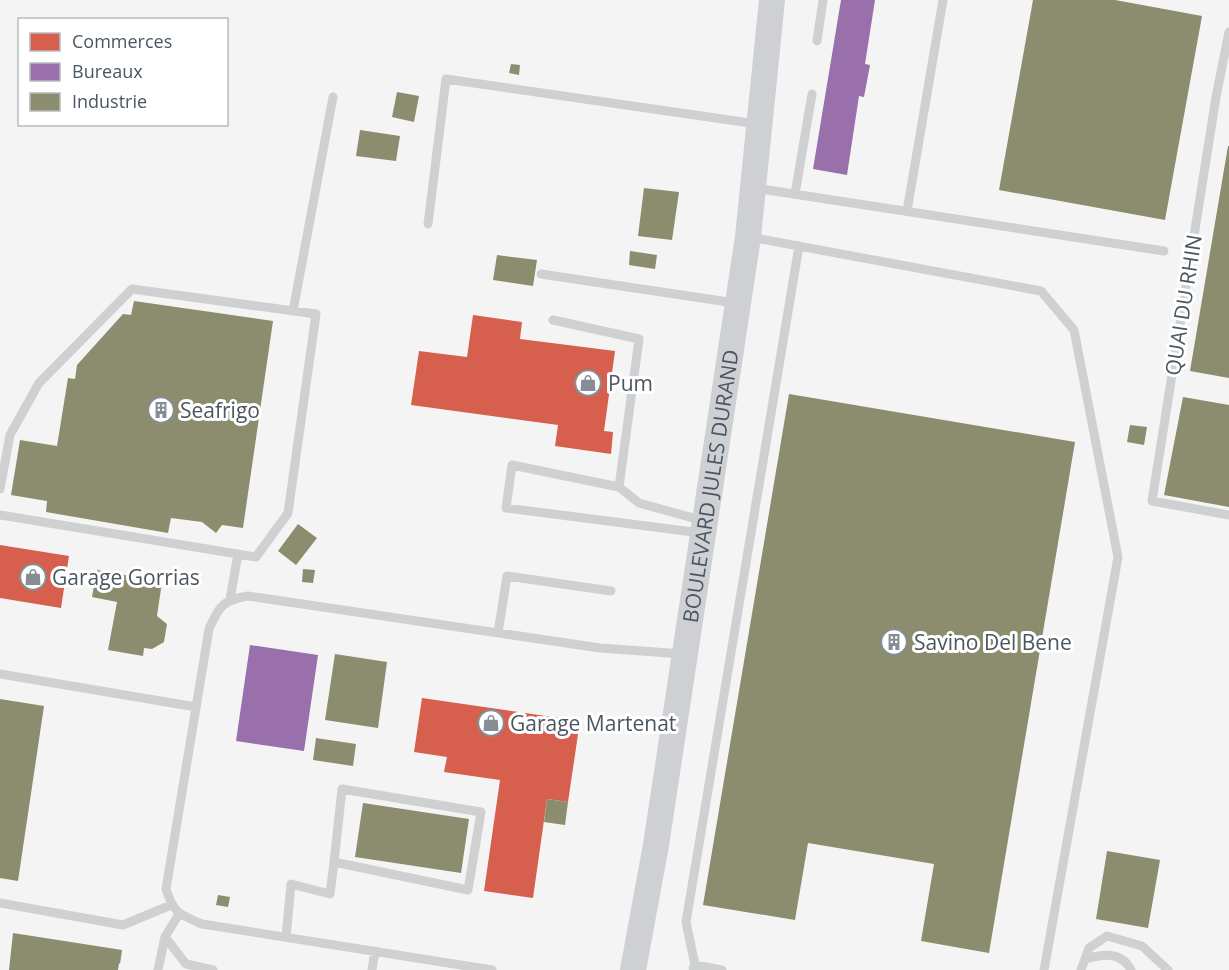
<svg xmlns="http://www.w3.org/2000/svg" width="1229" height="970" font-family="'Open Sans',sans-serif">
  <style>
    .shops { fill: #d6604d }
    .offices { fill: #9970ab }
    .industry { fill: #8c8c6e }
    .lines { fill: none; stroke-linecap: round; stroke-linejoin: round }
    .lane { stroke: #ced0d2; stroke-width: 9 }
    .secondary { stroke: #ced0d4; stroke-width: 26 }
    .labels { text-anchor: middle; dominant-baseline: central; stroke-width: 6; stroke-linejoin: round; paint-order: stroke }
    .street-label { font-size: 21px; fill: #4a5661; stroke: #fff }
    .poi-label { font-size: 21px; fill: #4a5661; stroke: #fff; text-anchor: start }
  </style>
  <rect width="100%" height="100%" fill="#f4f4f4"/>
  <!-- shops -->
  <path class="shops" d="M473 315 522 322 520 339 615 351 604 431 613 432 611 454 555 446 558 425 411 405 419 351 467 357Z
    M0 545 69 556 61 608 0 598Z
    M422 698 580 721 568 802 547 799 533 898 484 891 500 780 444 772 447 757 414 752Z"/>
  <!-- offices -->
  <path class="offices" d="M841 0H875L865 64 870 65 864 97 859 96 847 175 813 169Z
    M250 645 318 655 304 751 236 741Z"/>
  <!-- industry -->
  <path class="industry" d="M1033 0H1115L1202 16 1165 220 999 190Z
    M511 64 520 65 519 75 509 73Z
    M397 92 419 96 414 122 392 117Z
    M360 130 400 136 396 161 356 156Z
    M1228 146H1229V378L1190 371Z
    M644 188 679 192 672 240 638 236Z
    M630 251 657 255 655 269 629 265Z
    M497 255 537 260 533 286 493 280Z
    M134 301 273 321 243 528 222 525 216 533 202 522 171 518 168 533 46 512 47 501 11 495 20 440 57 446 68 378 75 379 77 365 123 314 131 315Z
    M789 394 1075 442 989 953 921 941 934 864 808 843 795 920 703 905Z
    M1183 397 1229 405V507L1164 495Z
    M1130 425 1147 427 1144 445 1127 442Z
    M298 524 317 538 296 565 278 551Z
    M303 569 315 570 313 583 302 582Z
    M97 570 162 582 157 616 167 624 164 642 152 649 144 648 143 656 108 650 117 602 92 597Z
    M335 654 387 662 378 728 325 720Z
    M0 699 44 706 18 881 0 878Z
    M316 738 356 744 353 766 313 760Z
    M547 799 568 802 565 825 544 822Z
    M363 803 469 819 461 873 355 857Z
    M1107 851 1160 860 1148 928 1096 919Z
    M218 895 230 897 228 907 216 905Z
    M13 933 122 950 120 964 119 963 118 970H9Z"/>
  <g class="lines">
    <!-- lane -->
    <path class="lane" d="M1229 32 1216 97 1152 501 1229 515
      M817 41 823 0
      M755 188 1164 251
      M795 194 812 94
      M907 211 943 0
      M428 224 446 79 757 124
      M750 237 1041 291 1074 330 1118 557 1044 970
      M541 274 735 303
      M293 311 333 97
      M553 320 639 339 619 487
      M0 489 10 435 39 383 132 289 316 314 288 513 256 557 0 515
      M701 533 506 508 512 465 619 487 639 503 704 521
      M230 599 238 554
      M498 633 507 576 611 591
      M0 674 196 707
      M0 903 123 925 171 905
      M165 937 186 964 213 970
      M286 937 291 884 330 894 334 862 468 890 481 812 342 789 334 862
      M1085 959C1103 954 1121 951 1131 970
      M695 965 686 922 799 246
      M693 968 695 965 722 970
      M158 970 165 937 179 914
      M372 970 375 951
      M492 970 202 924C179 914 174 914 166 889L209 629C219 606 223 600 248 596L600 648 683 654
      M1081 970 1089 948 1107 936 1142 946 1168 970"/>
    <!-- secondary -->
    <path class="secondary" id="s1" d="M633 970 656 845 748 237 772 0"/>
  </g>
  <!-- icons -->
  <defs>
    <g id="shop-ring" transform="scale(1.35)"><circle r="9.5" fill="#fff" stroke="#868d94" stroke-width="1.5"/><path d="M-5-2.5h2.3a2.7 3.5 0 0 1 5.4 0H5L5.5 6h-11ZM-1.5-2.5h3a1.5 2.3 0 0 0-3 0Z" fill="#868d94"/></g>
    <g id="building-ring" transform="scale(1.35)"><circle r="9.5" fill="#fff" stroke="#868d94" stroke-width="1.5"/><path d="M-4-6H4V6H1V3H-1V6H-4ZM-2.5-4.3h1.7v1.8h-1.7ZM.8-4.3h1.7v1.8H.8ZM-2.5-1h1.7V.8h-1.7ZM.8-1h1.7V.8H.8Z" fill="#868d94"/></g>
  </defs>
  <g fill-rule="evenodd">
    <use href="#shop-ring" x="588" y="383"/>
    <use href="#building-ring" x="161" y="410"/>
    <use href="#shop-ring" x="33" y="577"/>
    <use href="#building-ring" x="894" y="642"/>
    <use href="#shop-ring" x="491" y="723"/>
  </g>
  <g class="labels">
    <!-- street labels -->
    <g class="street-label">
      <text transform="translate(1183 305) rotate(-81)">QUAI DU RHIN</text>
      <text stroke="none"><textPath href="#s1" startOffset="490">BOULEVARD JULES DURAND</textPath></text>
    </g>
    <!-- poi labels -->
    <g class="poi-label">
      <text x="608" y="383">Pum</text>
      <text x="180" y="410">Seafrigo</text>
      <text x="52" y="577">Garage Gorrias</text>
      <text x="914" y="642">Savino Del Bene</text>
      <text x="510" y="723">Garage Martenat</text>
    </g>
  </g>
  <!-- legend -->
  <rect x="18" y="18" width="210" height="108" fill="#ffffff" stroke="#b7bbc0" stroke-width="1.5"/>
  <rect x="30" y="33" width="30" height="18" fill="#d6604d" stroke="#b7bbc0" stroke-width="1.5"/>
  <text x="72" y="48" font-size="18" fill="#4a5661">Commerces</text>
  <rect x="30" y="63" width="30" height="18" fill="#9970ab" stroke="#b7bbc0" stroke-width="1.5"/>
  <text x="72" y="78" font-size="18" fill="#4a5661">Bureaux</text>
  <rect x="30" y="93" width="30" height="18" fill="#8c8c6e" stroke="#b7bbc0" stroke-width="1.5"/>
  <text x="72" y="108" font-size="18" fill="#4a5661">Industrie</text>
</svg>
